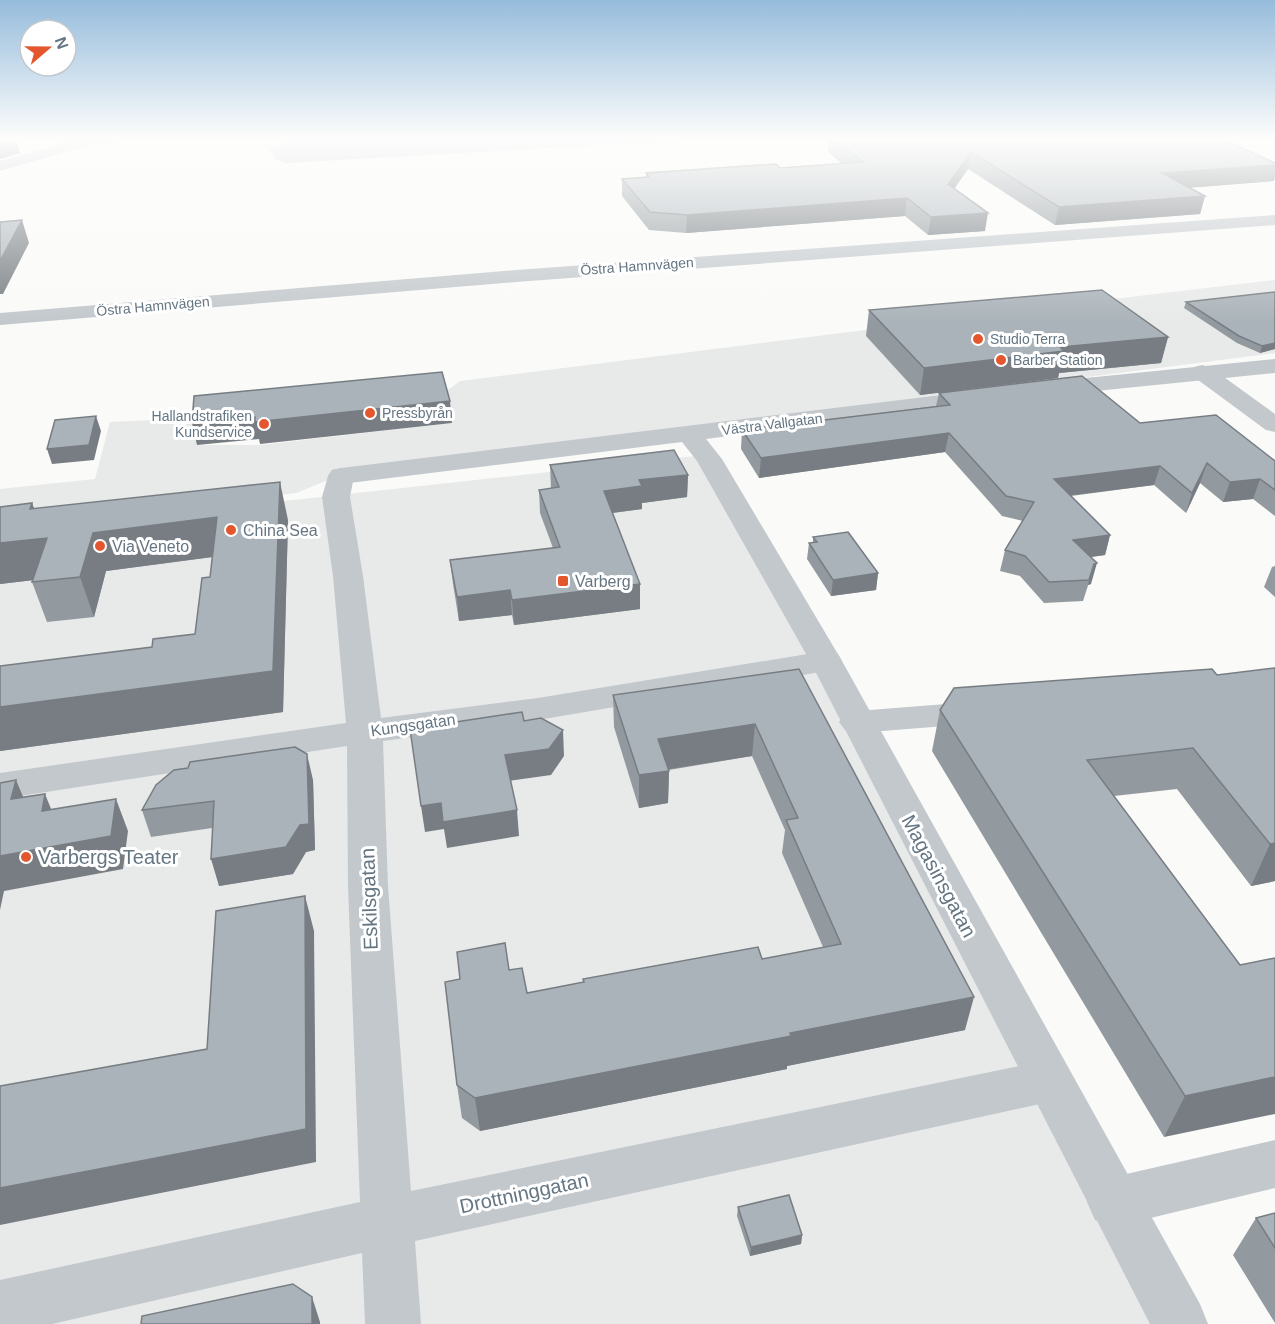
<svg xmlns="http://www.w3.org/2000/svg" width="1275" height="1324" font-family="Arial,sans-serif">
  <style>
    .built { fill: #e8e9e9 }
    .water { fill: #bbc7cb }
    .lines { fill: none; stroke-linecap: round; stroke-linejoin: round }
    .minor { fill: #c3c8cc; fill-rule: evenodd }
    .tertiary { fill: #c3c8cc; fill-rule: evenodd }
    .wall { fill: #929a9f }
    .shaded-wall { fill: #777d82 }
    .building { fill: #aab3b9; stroke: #777d82; stroke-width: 1.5 }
    .poi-dot { fill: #e4572e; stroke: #fff; stroke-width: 2 }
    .labels { text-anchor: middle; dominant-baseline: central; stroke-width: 6; stroke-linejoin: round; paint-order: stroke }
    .far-street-label { font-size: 14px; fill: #657683; stroke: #fff }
    .far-poi-label { font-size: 14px; fill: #657683; stroke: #fff; text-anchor: start }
    .poi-label { font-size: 16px; fill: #657683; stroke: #fff; text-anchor: start }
    .street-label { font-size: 16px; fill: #657683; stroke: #fff }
    .near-poi-label { font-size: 20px; fill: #657683; stroke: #fff; text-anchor: start }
    .near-street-label { font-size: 20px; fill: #657683; stroke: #fff }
  </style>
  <rect width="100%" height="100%" fill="#fafaf8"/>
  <!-- built -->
  <path class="built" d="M1275 280V353L348 472 296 493 0 528V489L95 479 110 422 200 418 198 445H260L452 423 444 393 460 381 1087 302Z
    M713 454 1208 1324H0V532Z"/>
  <!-- water -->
  <path class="water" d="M301 138H722L286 163 275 159 269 149 304 139Z"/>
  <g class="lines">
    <!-- minor -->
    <path class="minor" d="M83 138H117L115 141 86 146 0 171V161Z
      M1202 365 1210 367 1275 414V432L1266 430 1194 377 1191 372 1194 367Z
      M341 468 350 470 354 476 350 497 363 576 381 718 538 698 826 651 838 654 842 661 838 668 826 671 538 720 383 741 388 886 411 1191 1049 1060 1066 1066 1073 1081 1066 1096 1049 1102 415 1241 421 1324H365L362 1253 52 1324H0V1280L360 1202 348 886 347 746 0 799V773L346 723 333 576 322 497 328 476 332 470Z
      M984 701 996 704 1001 712 996 720 984 723 857 733 845 730 839 722 845 714 857 711Z
      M1275 1140V1188L1113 1227 1095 1220 1087 1202 1095 1184 1113 1177Z"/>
    <!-- tertiary -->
    <path class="tertiary" d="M1275 215V225L516 282 0 325V313L516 270Z
      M1275 359V373L1046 396 1038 394 1034 389 1038 384 1046 382Z
      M983 390 991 392 995 397 991 402 706 439 722 459 842 661 1200 1304 1208 1324H1150L810 661 697 461 682 442 341 484 332 482 328 476 332 470 341 468Z"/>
  </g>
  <!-- wall -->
  <path class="wall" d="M829 138H1220L1275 163V178L1274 181 1189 188 1205 196 1200 214 1055 225 968 169 954 188 985 231 928 235 905 216 686 233 649 230 622 196V179L646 177V173L780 168 842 164 828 152Z
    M1275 292V349L1260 353 1237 343 1184 308 1186 302Z
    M869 310 1168 337 1161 363 1059 373 1058 378 920 395 866 336Z
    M939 393 1140 423 1275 461V516L1253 499 1223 502 1200 483 1186 513 1154 485 1071 496 1110 535 1105 555 1091 557V584L1088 585 1083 601 1044 603 1020 576 1000 571 1005 550 1023 521 1002 516 945 452 759 478 741 449 742 430 936 406Z
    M550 465 688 475 687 497 642 503V509L612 513 640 584V609L514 625 512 615 459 621 453 584 450 560 553 548 540 513 539 490 551 488Z
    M32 503 34 509 288 520 283 712 0 751V666L152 647 195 634 210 577 213 557 106 571 94 617 47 622 32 582 33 580 0 584Z
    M813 537 878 573 876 590 831 596 807 559 809 543 813 542Z
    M1275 566V597L1264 587 1272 567Z
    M1275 668V881L1251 886 1177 789 1114 796 1240 965 1275 958 1164 1137 932 751 940 710Z
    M799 669 965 1030 787 1066V1069L480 1131 462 1118 457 1085 509 970 527 993 583 982V979L762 959 823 947 782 853 785 830 752 756 669 770 668 803 639 808 614 727 613 695Z
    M313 780 315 850 306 852 293 874 219 886 212 828 151 837 142 810Z
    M738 1207 802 1235 801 1244 750 1256 737 1216Z
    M1275 1213V1323L1233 1255 1256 1218Z"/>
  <!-- shaded-wall -->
  <path class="shaded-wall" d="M0 138H16L20 153 0 159Z
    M971 152 968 169 946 201 948 184Z
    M1275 165 1274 181 1157 190 1162 173Z
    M1205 196 1200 214 1055 225 1059 207Z
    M907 198 905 216 686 233 687 215Z
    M988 213 985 231 928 235 931 217Z
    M22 220 29 243 3 294H0V261Z
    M1168 337 1161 363 1059 373 1058 378 920 395 924 368 1060 347Z
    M1275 343V349L1260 353 1262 346Z
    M450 401 452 423 260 444 259 439 197 445 192 423Z
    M96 416 101 431 94 460 52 464 47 449Z
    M949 433 945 452 759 478 761 458Z
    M1207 463 1200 483 1186 513 1192 493Z
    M1160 466 1154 485 1049 498 1054 479Z
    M688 475 687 497 642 503V509L604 514V491L639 480Z
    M1260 479 1253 499 1223 502 1230 482Z
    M280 482 288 520 283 712 0 751V707L273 671Z
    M32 503 45 538H47L60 577 0 584V543L30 509Z
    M217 517 227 555 106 571 94 617 80 577 93 533Z
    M1110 535 1105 555 1068 560 1073 540Z
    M1097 563 1091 584 1088 585 1083 601 1094 564Z
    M878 573 876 590 831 596 833 580Z
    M640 584V609L514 625 512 600Z
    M510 590 512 615 459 621 457 597Z
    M755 724 752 756 657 771 658 739Z
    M563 730 564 756 551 775 508 781 505 755Z
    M307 754 313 780 315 850 306 852 293 874 219 886 211 859Z
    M669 771 668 803 639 808V775Z
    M16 780 30 813 11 799Z
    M45 794 58 826 42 811Z
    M116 799 128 831 123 869 4 891 0 910V856Z
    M441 803 517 810 519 836 447 848 444 829 425 832 421 806Z
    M1275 843V881L1251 886 1270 844Z
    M305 896 314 931 316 1162 0 1225V1188L306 1129Z
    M974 997 965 1030 787 1066V1069L480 1131 475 1098 790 1033Z
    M1275 1077V1114L1164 1137 1185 1096Z
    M802 1235 801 1244 750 1256 751 1247Z
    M312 1297 320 1322V1324H312Z"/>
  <!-- building -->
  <path class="building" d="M832 138H1220L1275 163V165L1162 173 1205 196 1059 207 971 152 948 184 988 213 931 217 907 198 687 215 650 212 622 179 649 177 646 173 776 164 780 168 863 162Z
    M22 220 0 261V222Z
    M1102 290 1168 337 1060 347 1064 351 924 368 869 310Z
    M1275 292V343L1262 346 1239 336 1186 302Z
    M442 372 450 401 255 422V417L192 423 194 396Z
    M1082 376 1140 423 1216 415 1275 461V490L1260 479 1230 482 1207 463 1192 493 1160 466 1054 479 1110 535 1073 540 1097 563 1094 564 1089 580 1049 582 1025 556 1005 550 1034 502 1006 496 949 433 761 458 742 430 950 405 939 393Z
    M96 416 89 445 47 449 55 420Z
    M674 450 688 475 639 480 642 486 604 491 640 584 512 600 510 590 457 597 450 560 560 547 539 490 559 487 550 465Z
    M280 482 273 671 0 707V666L152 647 153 639 195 634 202 578 210 577 217 517 93 533 80 577 32 582 47 538 0 543V507L32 503 30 509Z
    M848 532 878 573 833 580 809 543 817 542 813 537Z
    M1275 668V843L1270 844 1193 748 1087 760 1240 965 1275 958V1077L1185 1096 940 710 954 688 1212 669 1217 675Z
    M799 669 974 997 790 1033 791 1036 475 1098 457 1085 445 982 460 979 457 952 505 943 509 970 522 968 527 993 584 982 583 979 758 947 762 959 841 944 786 820 798 818 755 724 658 739 669 771 639 775 613 695Z
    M522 712 524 721 541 718 563 730 549 749 505 755 517 810 443 822 441 803 421 806 410 729Z
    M295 747 307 754 309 824 300 825 286 847 211 859 214 801 142 810 156 785 174 770 188 768 190 762Z
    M16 780 11 799 45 794 42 811 116 799 111 836 0 856V783Z
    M305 896 306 1129 0 1188V1086L207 1049 216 911Z
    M789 1195 802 1235 751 1247 738 1207Z
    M1275 1213V1248L1256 1218Z
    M293 1284 312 1297V1324H141L142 1316Z"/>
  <!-- sky -->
  <linearGradient id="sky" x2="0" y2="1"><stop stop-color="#96bcdc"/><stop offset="0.43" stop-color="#fdfdfc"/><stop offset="1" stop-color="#fdfdfc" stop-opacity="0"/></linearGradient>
  <rect width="1275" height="323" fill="url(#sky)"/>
  <!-- markers -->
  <g class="poi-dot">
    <circle cx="978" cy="339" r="6"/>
    <circle cx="1001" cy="360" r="6"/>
    <circle cx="370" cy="413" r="6"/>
    <circle cx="264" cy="424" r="6"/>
    <circle cx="231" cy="530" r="6"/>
    <circle cx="100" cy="546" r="6"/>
    <rect x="557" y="575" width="12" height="12" rx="3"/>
    <circle cx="26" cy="857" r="6"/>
  </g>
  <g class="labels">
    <!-- far-street labels -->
    <g class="far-street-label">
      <text transform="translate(637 266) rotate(-4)">Östra Hamnvägen</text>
      <text transform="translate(153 306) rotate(-5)">Östra Hamnvägen</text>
      <text transform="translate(772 424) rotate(-7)">Västra Vallgatan</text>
    </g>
    <!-- far-poi labels -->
    <g class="far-poi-label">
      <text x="990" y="339">Studio Terra</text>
      <text x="1013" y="360">Barber Station</text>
      <text x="382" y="413">Pressbyrån</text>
      <text x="252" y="416" text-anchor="end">Hallandstrafiken<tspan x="252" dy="16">Kundservice</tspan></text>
    </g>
    <!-- poi labels -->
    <g class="poi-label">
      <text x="243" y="530">China Sea</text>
      <text x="112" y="546">Via Veneto</text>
      <text x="575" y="581">Varberg</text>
    </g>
    <!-- street labels -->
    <g class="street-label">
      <text transform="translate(413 725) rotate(-8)">Kungsgatan</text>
    </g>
    <!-- near-poi labels -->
    <g class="near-poi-label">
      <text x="38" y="857">Varbergs Teater</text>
    </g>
    <!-- near-street labels -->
    <g class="near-street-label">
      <text transform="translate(939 876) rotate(62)">Magasinsgatan</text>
      <text transform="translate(369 899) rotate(-92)">Eskilsgatan</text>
      <text transform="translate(524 1193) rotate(-12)">Drottninggatan</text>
    </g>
  </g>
  <!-- north arrow -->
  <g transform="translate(48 48) rotate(70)"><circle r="28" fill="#ffffff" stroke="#c1c8cd" stroke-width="1.5"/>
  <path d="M0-4.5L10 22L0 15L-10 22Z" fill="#e4572e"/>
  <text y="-9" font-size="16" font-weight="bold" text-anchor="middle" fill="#657683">N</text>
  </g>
</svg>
